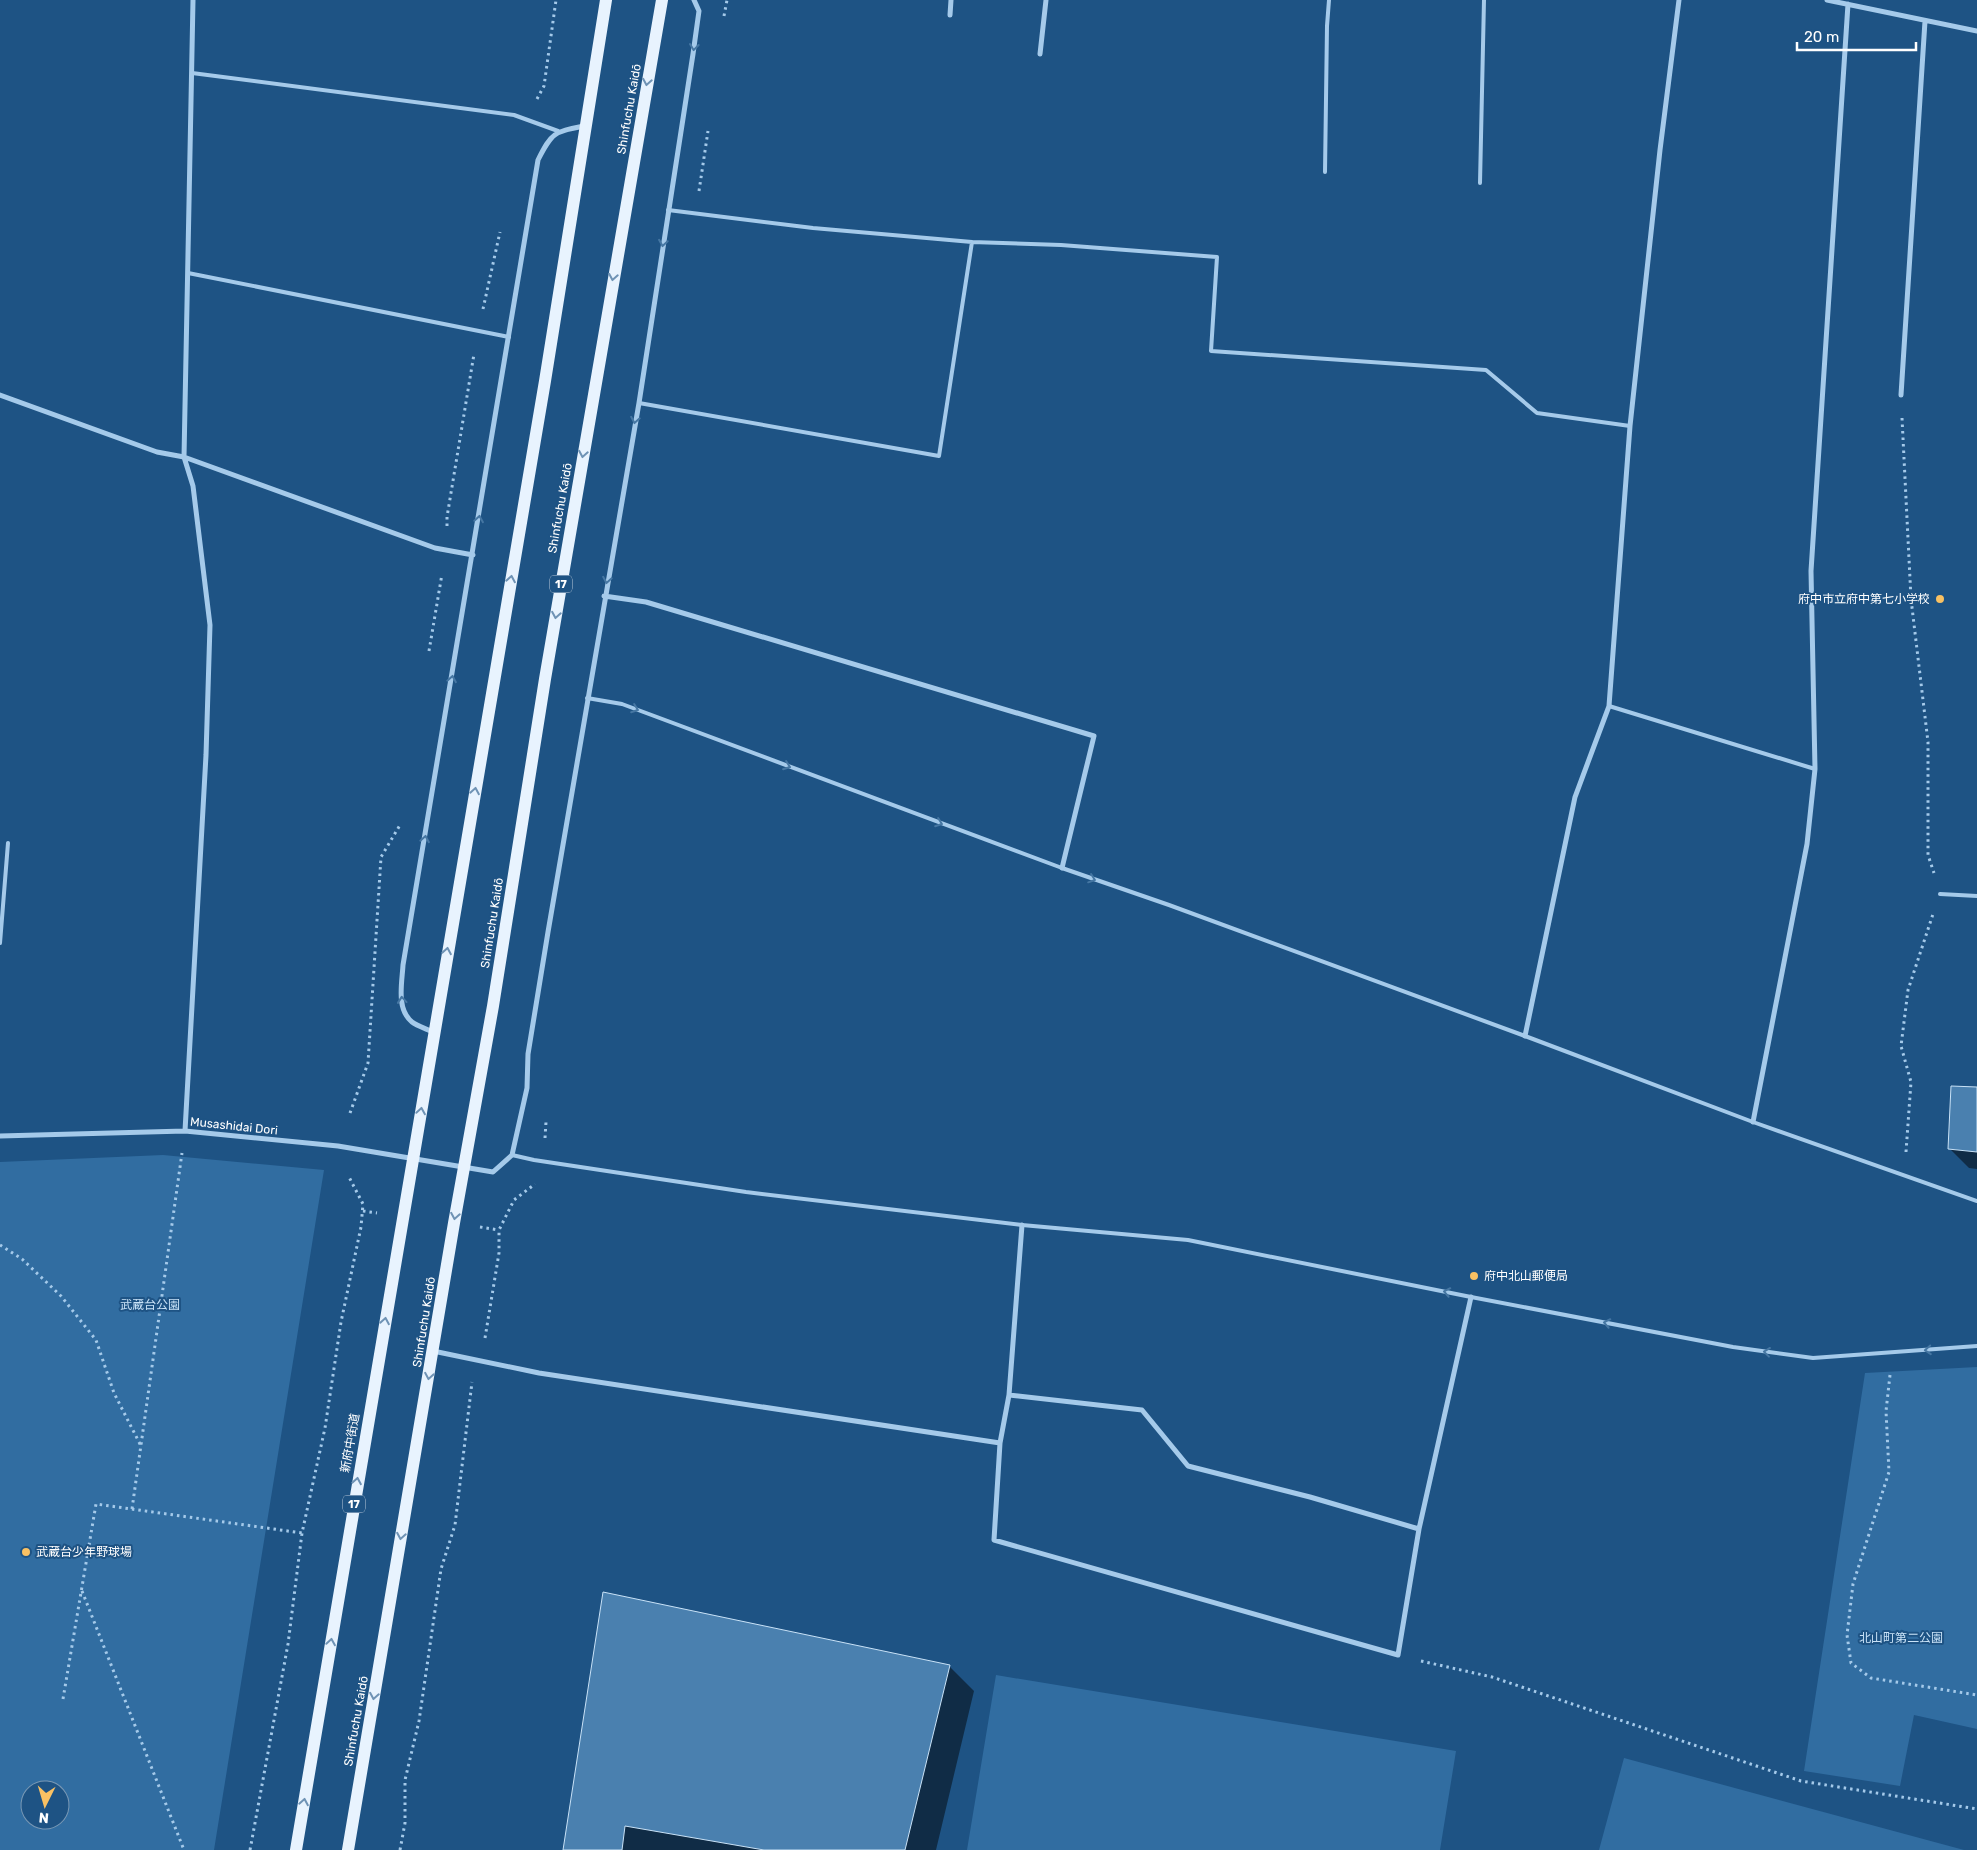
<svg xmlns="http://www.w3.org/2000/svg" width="1977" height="1850" font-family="Rubik,'Noto Sans JP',sans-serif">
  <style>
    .green { fill: #316da1; fill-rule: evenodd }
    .shadow { fill: #0007 }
    .building { fill: #4a80af; stroke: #c9e2f7 }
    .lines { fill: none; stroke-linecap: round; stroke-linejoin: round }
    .path { stroke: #a5caea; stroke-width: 3; stroke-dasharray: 2.5 4; stroke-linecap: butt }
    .lane { stroke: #a5caea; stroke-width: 4 }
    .street { stroke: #a5caea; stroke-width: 5 }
    .primary { stroke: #e8f3fe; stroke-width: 12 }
    .oneway { stroke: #4677a3 }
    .oneway2 { stroke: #6f93b5 }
    .poi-dot { fill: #f9c163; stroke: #1e5384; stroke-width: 2 }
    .labels { text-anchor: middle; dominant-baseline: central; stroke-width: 4; stroke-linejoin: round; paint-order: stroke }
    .shield { fill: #1e5384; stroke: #bccbda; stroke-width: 1 }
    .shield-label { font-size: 11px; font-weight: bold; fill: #fff }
    .street-label { font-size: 12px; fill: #fff; stroke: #1e5384 }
    .poi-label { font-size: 12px; fill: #fff; stroke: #1e5384; text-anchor: start }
    .park-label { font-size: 12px; fill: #c9e2f7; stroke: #1e5384 }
  </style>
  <rect width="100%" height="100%" fill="#1e5384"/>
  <!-- green -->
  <path class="green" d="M163 1155 324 1170 214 1850H0V1162ZM30 1790H60V1820H30Z
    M1977 1367V1729L1914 1715 1900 1786 1804 1771 1865 1373Z
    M996 1675 1456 1751 1440 1850H967Z
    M1624 1758 1964 1850H1599Z"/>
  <!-- shadow -->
  <path class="shadow" d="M1977 1089V1169L1969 1168 1950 1149Z
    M949 1666 974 1691 936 1850H564Z"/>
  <!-- building -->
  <path class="building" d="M1951 1086 1977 1087V1152L1948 1149Z
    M603 1592 950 1665 905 1850H764L625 1826 622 1850H563Z"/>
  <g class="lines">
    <!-- path -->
    <path class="path" d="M724 16 727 0
      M537 99 544 86 556 0
      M699 191 708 131
      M483 309 500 232
      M1902 418 1911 599 1928 742V855L1934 873
      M447 526V517L474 354
      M429 651 442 574
      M350 1113 368 1063 381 857 400 825
      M545 1138 546 1122
      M1906 1152 1911 1082 1901 1046 1908 990 1933 914
      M363 1211 377 1213
      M480 1227 499 1230
      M0 1245 22 1259 61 1296 96 1340 114 1393 141 1446
      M485 1338 499 1253V1230L514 1200 535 1184
      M1890 1375 1886 1411 1889 1472 1853 1584 1847 1635 1851 1663 1871 1678 1977 1695
      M132 1509 182 1153
      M82 1591 184 1850
      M1421 1661 1492 1677 1801 1781 1977 1809
      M63 1699 96 1504 302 1533
      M250 1850 288 1644 302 1533 325 1428 341 1322 361 1227 363 1204 349 1177
      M400 1850 405 1823V1780L419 1721 441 1569 455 1525 472 1382"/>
    <!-- lane -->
    <path class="lane" d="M192 73 514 115 558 131
      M1325 172 1327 26 1329 0
      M1480 183 1484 0
      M668 210 813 228 972 242 1061 245 1217 257 1211 351 1486 370 1537 413 1630 426
      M188 273 509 337
      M639 403 939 456 972 242
      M587 698 622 704 1062 868 1169 905 1525 1036 1753 1122 1977 1201
      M1609 706 1815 769
      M1940 894 1977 896
      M0 943 8 843
      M512 1155 534 1160 746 1192 1022 1225 1188 1240 1471 1297 1733 1347 1813 1358 1977 1346"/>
    <!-- street -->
    <path class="street" d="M1827 0 1977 31
      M950 15 951 0
      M1040 54 1046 0
      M0 395 157 452 184 457 435 548 473 555
      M1901 395 1925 21
      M604 596 646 602 1094 736 1062 868
      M433 1032C427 1029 417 1026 412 1022 396 1009 402 983 403 965L538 160C552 132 554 132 584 126
      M1525 1036 1575 797 1609 706 1630 426 1660 150 1679 0
      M1753 1122 1807 844 1815 769 1811 571 1848 4
      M185 1131 206 755 210 625 193 486 184 457 193 0
      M0 1136 185 1131 338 1146 493 1172 512 1155 527 1088 528 1054 548 932 639 403 693 54 699 11 694 0
      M1022 1225 1009 1395 1000 1443 994 1540 1398 1655 1419 1529 1471 1297
      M433 1351 539 1373 1000 1443
      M1009 1395 1142 1410 1188 1466 1310 1497 1419 1529"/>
    <!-- primary -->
    <path class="primary" d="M296 1850 545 381 606 0
      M348 1850 454 1223 493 1006 545 679 662 0"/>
  </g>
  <!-- one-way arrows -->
  <defs><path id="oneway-chevron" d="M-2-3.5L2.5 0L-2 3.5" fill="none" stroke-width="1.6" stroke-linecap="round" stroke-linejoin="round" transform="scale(1.25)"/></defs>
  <g class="oneway">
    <use href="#oneway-chevron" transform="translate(694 47) rotate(97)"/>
    <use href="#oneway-chevron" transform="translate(663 243) rotate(99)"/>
    <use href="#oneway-chevron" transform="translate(635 420) rotate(100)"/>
    <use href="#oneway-chevron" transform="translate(479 519) rotate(-81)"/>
    <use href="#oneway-chevron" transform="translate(607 580) rotate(100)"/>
    <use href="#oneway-chevron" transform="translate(452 679) rotate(-80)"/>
    <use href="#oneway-chevron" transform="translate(635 709) rotate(20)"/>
    <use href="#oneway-chevron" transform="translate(787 766) rotate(20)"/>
    <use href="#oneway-chevron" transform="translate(939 823) rotate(20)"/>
    <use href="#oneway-chevron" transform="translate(425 839) rotate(-80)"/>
    <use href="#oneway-chevron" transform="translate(1092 879) rotate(19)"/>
    <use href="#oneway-chevron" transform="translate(402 1000) rotate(-95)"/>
    <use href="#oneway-chevron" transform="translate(1447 1292) rotate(-169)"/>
    <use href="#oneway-chevron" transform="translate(1607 1323) rotate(-169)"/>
    <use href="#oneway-chevron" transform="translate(1928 1350) rotate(176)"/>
    <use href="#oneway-chevron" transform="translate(1767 1352) rotate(-173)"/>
  </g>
  <g class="oneway2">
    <use href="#oneway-chevron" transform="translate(647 82) rotate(100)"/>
    <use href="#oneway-chevron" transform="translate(613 277) rotate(100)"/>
    <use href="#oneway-chevron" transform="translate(583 454) rotate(100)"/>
    <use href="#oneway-chevron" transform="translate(511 579) rotate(-80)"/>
    <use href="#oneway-chevron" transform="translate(556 615) rotate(100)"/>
    <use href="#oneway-chevron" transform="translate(475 791) rotate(-80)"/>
    <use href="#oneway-chevron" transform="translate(447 951) rotate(-80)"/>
    <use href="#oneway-chevron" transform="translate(421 1111) rotate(-81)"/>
    <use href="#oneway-chevron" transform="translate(455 1216) rotate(100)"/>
    <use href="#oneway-chevron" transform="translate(385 1321) rotate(-80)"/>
    <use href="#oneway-chevron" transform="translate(429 1376) rotate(100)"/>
    <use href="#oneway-chevron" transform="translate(357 1481) rotate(-80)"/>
    <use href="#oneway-chevron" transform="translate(401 1536) rotate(100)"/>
    <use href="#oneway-chevron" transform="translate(331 1642) rotate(-81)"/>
    <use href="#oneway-chevron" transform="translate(374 1696) rotate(100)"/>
    <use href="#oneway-chevron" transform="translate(304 1802) rotate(-80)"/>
  </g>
  <!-- markers -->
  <g class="poi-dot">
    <circle cx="1940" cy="599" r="5"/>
    <circle cx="1474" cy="1276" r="5"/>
    <circle cx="26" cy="1552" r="5"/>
  </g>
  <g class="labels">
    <!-- shield labels -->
    <g class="shield">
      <rect x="550" y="575.5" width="22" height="17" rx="4"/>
      <rect x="343" y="1495.5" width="22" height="17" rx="4"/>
    </g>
    <g class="shield-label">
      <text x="561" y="584">17</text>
      <text x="354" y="1504">17</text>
    </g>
    <!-- street labels -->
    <g class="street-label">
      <text transform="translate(629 109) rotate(-80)">Shinfuchu Kaidō</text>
      <text transform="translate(560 508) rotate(-80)">Shinfuchu Kaidō</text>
      <text transform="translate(492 923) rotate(-81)">Shinfuchu Kaidō</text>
      <text transform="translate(234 1126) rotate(6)">Musashidai Dori</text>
      <text transform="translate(424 1322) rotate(-81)">Shinfuchu Kaidō</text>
      <text transform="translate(350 1443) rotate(-80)">新府中街道</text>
      <text transform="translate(356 1721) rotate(-80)">Shinfuchu Kaidō</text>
    </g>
    <!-- poi labels -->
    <g class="poi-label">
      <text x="1930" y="599" text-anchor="end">府中市立府中第七小学校</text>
      <text x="1484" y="1276">府中北山郵便局</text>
      <text x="36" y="1552">武蔵台少年野球場</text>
    </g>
    <!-- park labels -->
    <g class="park-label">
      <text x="150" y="1305">武蔵台公園</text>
      <text x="1901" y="1638">北山町第二公園</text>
    </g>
  </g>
  <!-- north arrow -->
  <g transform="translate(45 1805) rotate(185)"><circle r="24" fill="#1e5384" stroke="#7898b5"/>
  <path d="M0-4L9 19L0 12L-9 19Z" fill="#f9c163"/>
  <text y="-8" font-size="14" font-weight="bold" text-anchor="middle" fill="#ffffff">N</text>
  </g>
  <!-- scale -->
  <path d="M1797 42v8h119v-8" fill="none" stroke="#ffffff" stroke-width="2.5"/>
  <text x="1804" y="42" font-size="15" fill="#ffffff" stroke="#1e5384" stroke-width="4" paint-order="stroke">20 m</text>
</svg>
